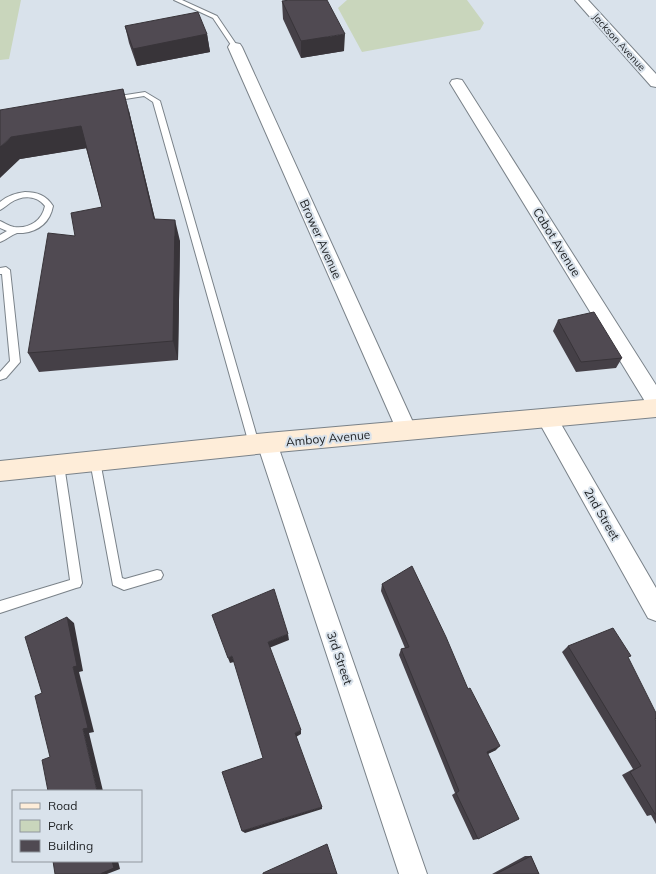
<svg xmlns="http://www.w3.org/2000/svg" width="656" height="874" font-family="Mulish,sans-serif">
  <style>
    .green { fill: #c9d6bc }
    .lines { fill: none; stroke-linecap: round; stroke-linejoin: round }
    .lane-casing { stroke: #7a8289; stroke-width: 2 }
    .street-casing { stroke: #7a8289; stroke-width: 2 }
    .secondary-casing { stroke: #7a8289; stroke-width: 2 }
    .lane { fill: #fff; fill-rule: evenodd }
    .street { fill: #fff; fill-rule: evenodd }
    .secondary { fill: #feedd9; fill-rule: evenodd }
    .wall { fill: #454047 }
    .shaded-wall { fill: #383439 }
    .building { fill: #504a52; stroke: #383439 }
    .labels { text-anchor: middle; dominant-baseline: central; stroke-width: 4; stroke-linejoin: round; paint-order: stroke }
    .far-street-label { font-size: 10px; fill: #222528; stroke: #d9e2eb }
    .street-label { font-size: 12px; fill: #222528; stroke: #d9e2eb }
  </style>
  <rect width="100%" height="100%" fill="#d9e2eb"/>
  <!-- green -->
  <path class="green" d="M0 0H21L9 59 0 60Z
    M347 0H467L484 23 480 30 362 52 338 8Z"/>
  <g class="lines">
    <!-- lane casing -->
    <g class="lane-casing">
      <path id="lane" d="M174 0H182L217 16 238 47 237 48H233L213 18Z
        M145 92 160 101 259 444 258 447 254 448 250 447 249 444 153 102 144 96 113 101 109 99 113 97Z
        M25 192C37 192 46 195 53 206 50 222 39 231 23 233 21 233 19 233 17 233 11 235 6 240 0 242V235L7 231 0 228V221C5 223 9 226 14 227 29 229 42 221 45 206 36 195 22 195 10 203 7 205 4 208 0 210V202C7 196 16 193 25 192Z
        M6 267 10 270 20 362 6 378 0 380V372L10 361 2 274H0V268Z
        M95 457 99 458 100 461 122 578 125 579 157 570 161 571 163 575 161 579 124 590 113 585 90 461 91 458Z
        M59 461 63 462 64 465 82 583 80 587 76 588 0 613V601L70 580 54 465 55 462Z"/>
    </g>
    <!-- street casing -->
    <g class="street-casing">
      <path id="street" d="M575 0H588L656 74V87L651 86Z
        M235 43 240 44 242 47 417 431 414 437 407 439 400 437 397 431 228 47 230 44Z
        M457 79 462 80 464 83 656 385V410L649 408 450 83 452 80Z
        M547 410 554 412 656 588V621L648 618 540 424 537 418 540 412Z
        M267 434 274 437 277 443 427 874H399L257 443 260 437Z"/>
    </g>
    <!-- secondary casing -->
    <g class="secondary-casing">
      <path id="secondary" d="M656 399V417L267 453 0 481V461L267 433Z"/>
    </g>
    <!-- lane -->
    <use href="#lane" class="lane"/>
    <!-- street -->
    <use href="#street" class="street"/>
    <!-- secondary -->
    <use href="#secondary" class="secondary"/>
  </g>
  <!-- wall -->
  <path class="wall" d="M282 1 344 51 301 58 283 19Z
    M125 26 207 34 210 52 137 66 129 43Z
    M0 110 129 111 155 219 180 241 178 360 39 372 28 353 102 207 86 148 20 159Z
    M558 320 622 358 616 368 576 372 553 331Z
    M382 584 468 689 496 750 488 754 478 839 473 840 452 795 455 793 399 655 401 649 405 648 381 591Z
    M568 646 628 658 656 721V824L651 815 647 816 622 775 633 769 562 652Z
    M525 856H531L539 874H492Z"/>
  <!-- shaded-wall -->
  <path class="shaded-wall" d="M207 34 210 52 137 66 133 49Z
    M345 34 344 51 301 58V41Z
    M123 89 129 111 160 240 154 219Z
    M81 126 88 148 20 159 0 178V147L11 137Z
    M175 220 180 241 178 360 173 341Z
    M67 617 74 623 83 671 79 672 94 732 89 733 103 791H97L83 729 73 667Z
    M288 634 289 640 269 648 268 642Z
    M232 656 234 662 230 663 228 658Z
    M301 730V734L296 737 295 733Z
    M500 746 496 750 483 756 487 752Z
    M322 807V809L245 833 242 831Z
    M112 861H118L120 869 107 874H100Z"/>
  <!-- building -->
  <path class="building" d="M290 0H327L345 34 301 41 282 1Z
    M198 12 207 34 133 49 125 26Z
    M123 89 154 219 175 220 173 341 28 353 48 233 75 236 71 213 102 207 81 126 11 137 0 147V110Z
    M594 312 622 358 581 362 558 320Z
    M412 566 446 637 468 689 470 688 500 746 487 752 519 819 478 839 456 793 459 791 401 649 409 647 382 584Z
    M274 589 288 634 268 642 301 730 295 733 322 807 242 831 222 772 263 758 232 656 228 658 212 615Z
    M67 617 77 666 73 667 88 728 83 729 97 791H48L42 760 50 757 35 696 42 693 25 637Z
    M613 628 631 656 628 657 656 713V718L655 719 656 721V814H655L630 772 641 766 568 646Z
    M327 844 337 874H263V873Z
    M531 856 539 874H496Z
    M53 861H112L114 868 100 874H55Z"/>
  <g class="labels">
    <!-- far-street labels -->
    <g class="far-street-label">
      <text transform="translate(619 42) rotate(48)">Jackson Avenue</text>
    </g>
    <!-- street labels -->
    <g class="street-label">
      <text transform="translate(321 239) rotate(66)">Brower Avenue</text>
      <text transform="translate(557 242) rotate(58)">Cabot Avenue</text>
      <text transform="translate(328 438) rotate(-5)">Amboy Avenue</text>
      <text transform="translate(602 514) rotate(60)">2nd Street</text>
      <text transform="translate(340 658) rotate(71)">3rd Street</text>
    </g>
  </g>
  <!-- legend -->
  <rect x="12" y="790" width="130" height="72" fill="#d9e2eb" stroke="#90969d"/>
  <rect x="20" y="803" width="20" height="6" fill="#feedd9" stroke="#90969d"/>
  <text x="48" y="810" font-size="12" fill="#222528">Road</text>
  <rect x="20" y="820" width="20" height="12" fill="#c9d6bc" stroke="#90969d"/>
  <text x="48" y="830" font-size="12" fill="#222528">Park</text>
  <rect x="20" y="840" width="20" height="12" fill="#504a52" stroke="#90969d"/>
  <text x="48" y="850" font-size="12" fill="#222528">Building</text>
</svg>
